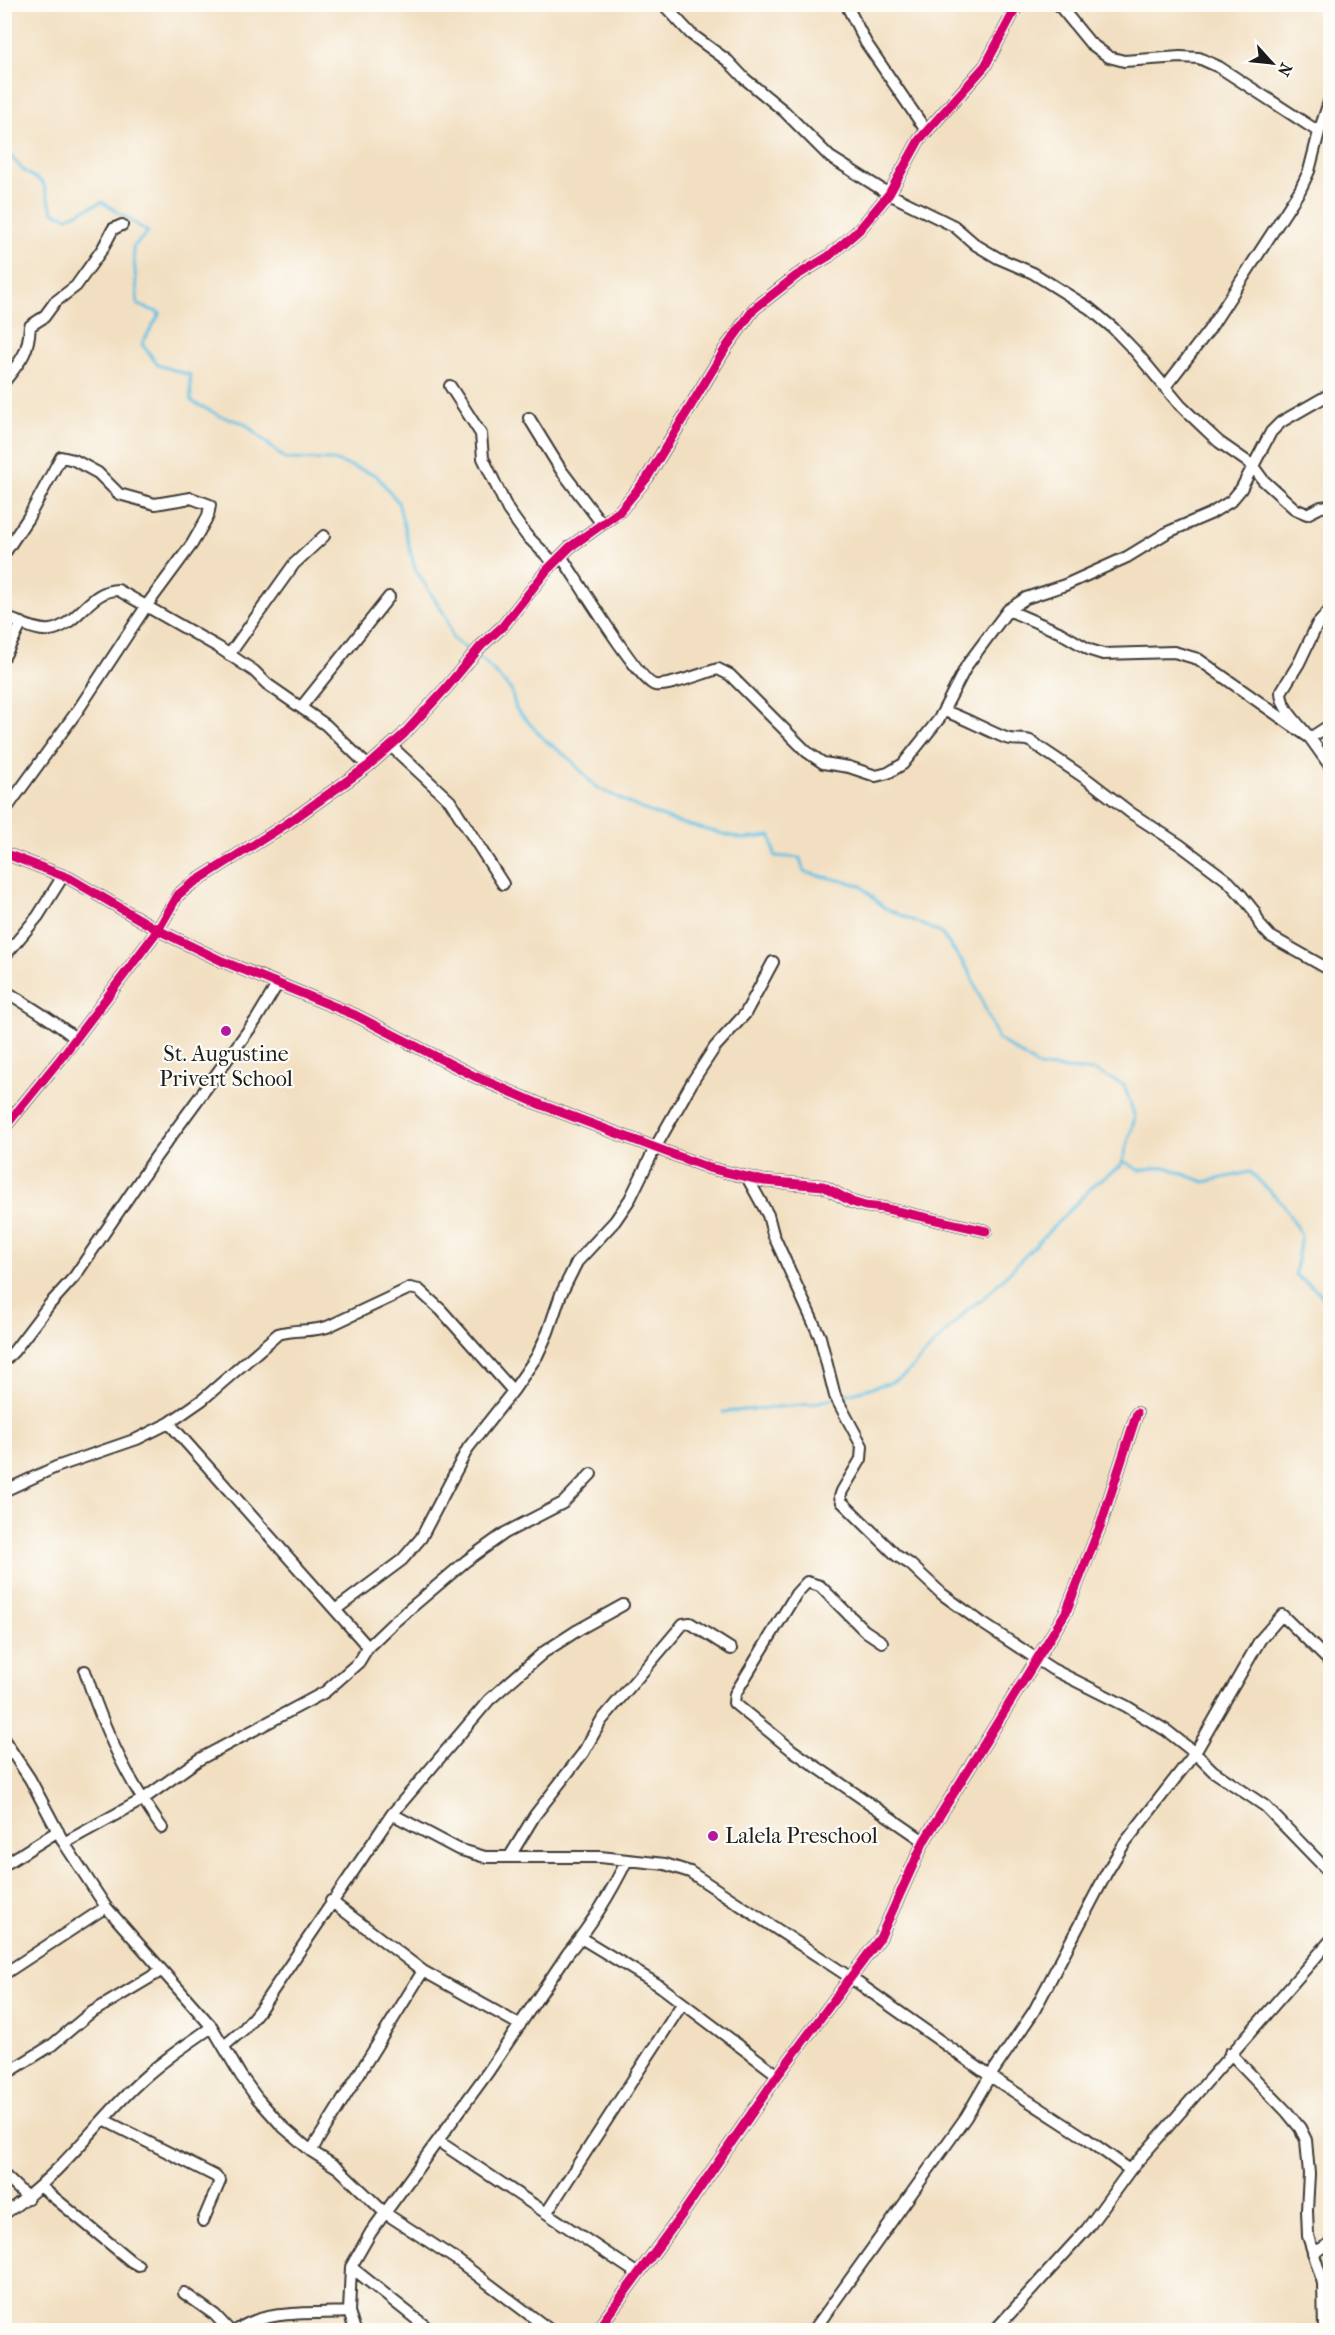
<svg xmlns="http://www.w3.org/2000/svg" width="1335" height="2335" font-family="'IM FELL French Canon',serif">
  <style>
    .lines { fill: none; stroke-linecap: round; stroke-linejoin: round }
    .stream { stroke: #64c0e2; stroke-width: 3 }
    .minor-casing { stroke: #3c3935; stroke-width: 14 }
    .minor { stroke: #fff; stroke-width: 10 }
    .cycleway-casing { stroke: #fdfcf7; stroke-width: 13 }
    .cycleway { stroke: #d6006c; stroke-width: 9 }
    .poi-dot { fill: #b5179e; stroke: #fdfcf7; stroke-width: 2 }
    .labels { text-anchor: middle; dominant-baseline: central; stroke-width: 4.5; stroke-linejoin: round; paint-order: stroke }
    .poi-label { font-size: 22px; fill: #1c1c1c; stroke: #fdfcf7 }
  </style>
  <rect width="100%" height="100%" fill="#fdfcf7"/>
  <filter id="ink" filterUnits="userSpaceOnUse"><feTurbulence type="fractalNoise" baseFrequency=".0167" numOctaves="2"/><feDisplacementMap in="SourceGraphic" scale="12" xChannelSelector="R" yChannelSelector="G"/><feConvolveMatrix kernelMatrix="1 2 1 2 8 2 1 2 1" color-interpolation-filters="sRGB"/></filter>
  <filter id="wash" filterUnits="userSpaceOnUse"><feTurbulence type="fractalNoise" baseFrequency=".008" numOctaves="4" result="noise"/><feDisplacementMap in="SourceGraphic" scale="24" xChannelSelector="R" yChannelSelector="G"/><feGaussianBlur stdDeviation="1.35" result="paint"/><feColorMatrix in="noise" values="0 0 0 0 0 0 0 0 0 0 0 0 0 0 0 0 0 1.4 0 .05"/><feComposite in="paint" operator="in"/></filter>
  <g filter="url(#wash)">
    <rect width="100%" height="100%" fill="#f2dfc1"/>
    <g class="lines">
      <!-- stream -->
      <path class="stream" d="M4 149 24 171 43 183 53 212 68 217 102 202 148 232 133 247 138 305 160 313 142 344 158 365 190 375 191 401 220 416 244 423 285 459 333 460 376 475 398 502 415 569 446 617 453 639 485 662 511 690 516 709 545 740 570 759 596 787 637 807 677 822 743 839 771 836 775 856 800 858 804 872 860 885 883 907 941 933 969 971 998 1039 1039 1067 1095 1071 1124 1085 1135 1117 1123 1161 1139 1170 1166 1167 1204 1182 1250 1172 1283 1204 1301 1235 1295 1275 1318 1291 1330 1306
        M723 1412 812 1404 892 1382 906 1374 969 1308 982 1300 1096 1183 1120 1167 1123 1161"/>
    </g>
  </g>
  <g filter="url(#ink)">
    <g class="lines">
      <!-- minor casing -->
      <g class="minor-casing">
        <path id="minor" d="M663 4 691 34 728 61 745 79 784 111 830 157 889 194 954 226 976 245 998 258 1033 273 1089 308 1113 328 1135 351 1180 405 1204 428 1219 442 1252 465 1263 480 1295 509 1307 514 1321 507 1330 506
          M846 4 866 43 927 132
          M1058 4 1090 43 1109 57 1124 61 1180 57 1199 58 1219 67 1319 132
          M4 382C21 360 28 355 30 326L44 317 55 302 76 286 103 248 113 229 122 225
          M450 386 481 434 483 458 508 510 526 535 554 563
          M1165 387 1209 330 1300 190 1309 171 1319 132 1330 99
          M529 418 561 470 602 524
          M4 554 28 518 61 457 74 460 98 473 119 494 155 504 191 498 210 505 208 516 192 544 147 605 78 710 4 812
          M561 556C574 575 640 683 655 685 668 687 703 673 718 669L730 675 807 752 823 763 849 767 876 776 888 773 903 764 939 719 967 665 1008 610 1026 598 1065 585 1127 557 1168 532 1210 514 1231 501 1241 489 1271 432 1281 422 1330 394
          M1008 610 1059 632 1090 650 1103 654 1174 652 1198 659 1310 738 1330 766
          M1330 610 1317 625 1299 663 1281 692C1281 709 1300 725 1310 738L1330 725
          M4 617C18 621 36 632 50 630 78 626 89 590 118 590L218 647 254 671 267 684 326 725 368 766
          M229 655 294 564 324 536
          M4 657 22 623
          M302 706 389 597
          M944 711C966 718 985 730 1006 738 1014 741 1022 738 1030 741L1088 780 1131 813 1180 845 1228 881 1242 896 1254 911 1260 925 1270 936 1330 970
          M391 746 450 801 503 884
          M4 853 69 878 158 930 222 961 355 1015 474 1076 539 1104 709 1168 764 1181 823 1186 852 1202 865 1206 883 1208 986 1231
          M4 957 38 916 63 876
          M4 990C28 1006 54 1020 76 1039
          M4 1128 61 1058 158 930 178 895 190 885 288 823 368 766 403 735 446 688 481 646 503 626 547 570 570 547 619 512 647 478 727 346 754 309 796 276 829 256 859 230 889 194 919 140 985 66 1018 4
          M747 1177 768 1215 773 1234 820 1337 835 1396 862 1446 861 1459 842 1491 840 1497 842 1502 897 1556 910 1564 942 1594 982 1623 1052 1669 1126 1706 1167 1731 1195 1753 1213 1771 1265 1806 1330 1873
          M4 1361 14 1351 49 1305 75 1276 155 1158 256 1020 277 985
          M169 1423 368 1647
          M4 1491 56 1467 137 1439 169 1423 202 1400 278 1334C294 1329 311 1332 327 1327L410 1288 419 1290 441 1310 513 1391
          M335 1610 402 1560 421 1538 468 1448 513 1391 537 1356 548 1332 561 1294 577 1262 615 1221 630 1199 655 1148 694 1079 715 1047 745 1014 773 962
          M882 1642 864 1630 820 1586 807 1582 796 1594 735 1694 734 1703 792 1750 924 1841
          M85 1671C103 1728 127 1780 162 1828
          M4 1740 30 1779 64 1843 106 1907 212 2027 241 2076 257 2098 282 2126 311 2151 338 2168 385 2213 457 2260 550 2330
          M392 1814 458 1849 485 1857H600L665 1864 690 1872 851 1978 990 2076 1084 2137 1130 2170
          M64 1843 142 1800 198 1760 325 1692 359 1662 368 1647 393 1623 466 1561 505 1533 563 1503 591 1474
          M510 1856 535 1815 583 1753 601 1721 683 1624 690 1623 731 1649
          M4 1865 58 1831
          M331 1901 423 1971 520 2025
          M581 1938 660 1986 778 2075
          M4 1974 106 1907
          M224 2046 243 2030 261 2008 392 1814 489 1700 544 1652 578 1630 623 1605
          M1230 2053 1287 2112 1300 2128 1306 2140 1309 2174 1307 2210 1308 2236 1323 2283 1324 2330
          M4 2075 52 2045 89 2014 161 1971
          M104 2120 215 2176 220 2181 203 2221
          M438 2141 638 2274
          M311 2151 423 1971
          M4 2175 28 2198
          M40 2186 131 2261 138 2265
          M547 2212 682 2004
          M4 2214C54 2181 90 2131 132 2089 156 2065 184 2046 212 2027
          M1313 2253 1330 2244
          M351 2267 349 2312 355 2330
          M184 2293 215 2315 229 2330
          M4 2329 6 2330
          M237 2330C266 2309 314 2314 349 2312
          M430 2330 351 2267 371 2232 488 2072 568 1953C592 1924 611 1893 627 1860
          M597 2330 683 2213 778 2075 880 1938 924 1841 1066 1612 1101 1524 1137 1413
          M814 2330 966 2117 990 2076 1034 2011 1107 1872 1124 1844 1195 1753 1260 1640 1282 1615 1330 1662
          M995 2330 1087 2229 1130 2170 1330 1941"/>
      </g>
      <!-- minor -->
      <use href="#minor" class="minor"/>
      <!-- cycleway casing -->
      <g class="cycleway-casing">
        <path id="cycleway" d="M4 853 69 878 158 930 222 961 355 1015 474 1076 539 1104 709 1168 764 1181 823 1186 852 1202 865 1206 883 1208 986 1231
          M4 1128 61 1058 158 930 178 895 190 885 288 823 368 766 403 735 446 688 481 646 503 626 547 570 570 547 619 512 647 478 727 346 754 309 796 276 829 256 859 230 889 194 919 140 985 66 1018 4
          M597 2330 683 2213 778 2075 880 1938 924 1841 1066 1612 1101 1524 1137 1413"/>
      </g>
      <!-- cycleway -->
      <use href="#cycleway" class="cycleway"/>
    </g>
  </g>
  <!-- markers -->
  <g class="poi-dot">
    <circle cx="226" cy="1031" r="6"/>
    <circle cx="713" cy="1836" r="6"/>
  </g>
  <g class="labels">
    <!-- poi labels -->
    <g class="poi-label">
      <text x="226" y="1054">St. Augustine<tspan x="226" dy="25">Privert School</tspan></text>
      <text x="725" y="1836" text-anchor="start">Lalela Preschool</text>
    </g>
  </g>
  <!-- margin -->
  <rect width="1335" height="2335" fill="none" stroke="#fdfcf7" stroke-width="24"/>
  <!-- north arrow -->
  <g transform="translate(1272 63) rotate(117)" stroke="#fdfcf7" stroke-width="4.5" paint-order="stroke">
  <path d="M0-4.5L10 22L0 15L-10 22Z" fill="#1c1c1c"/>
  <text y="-9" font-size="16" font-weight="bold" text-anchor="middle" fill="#1c1c1c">N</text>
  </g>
</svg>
